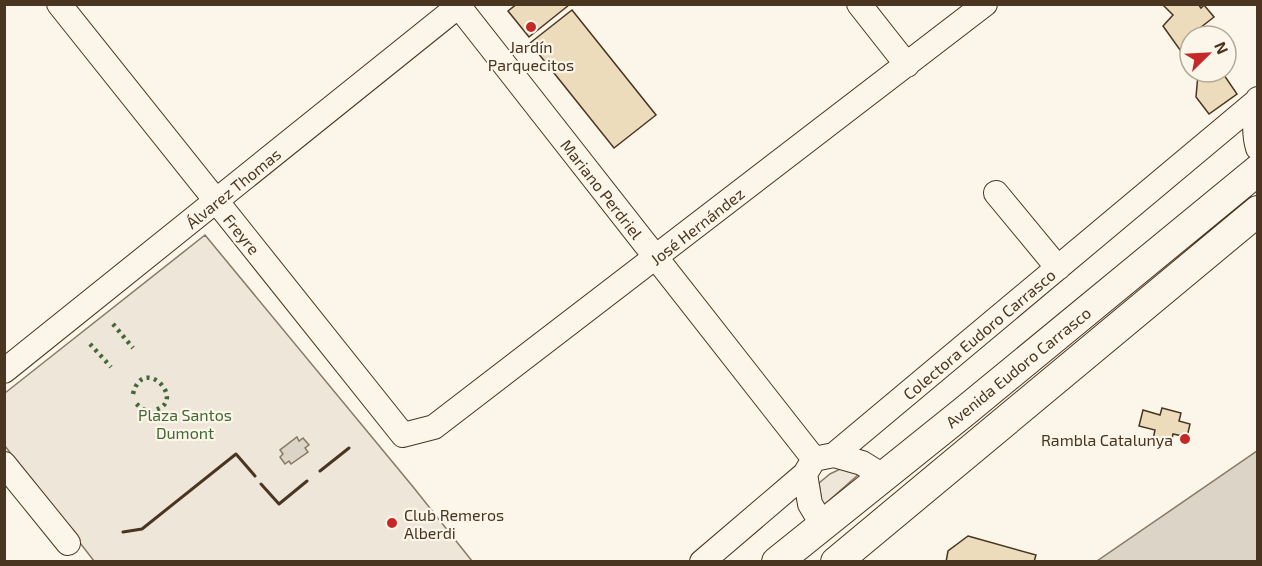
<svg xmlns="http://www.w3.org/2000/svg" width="1262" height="566" font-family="'Exo 2',sans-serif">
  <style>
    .green { fill: #ede6d9; stroke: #887966; stroke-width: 1.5 }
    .water { fill: #dcd4c6; stroke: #887966; stroke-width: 1.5 }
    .building { fill: #ecdcbc; stroke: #4a3520; stroke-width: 1.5 }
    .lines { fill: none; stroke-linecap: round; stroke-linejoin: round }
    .minor-casing { stroke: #4a3520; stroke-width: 26 }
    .major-casing { stroke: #4a3520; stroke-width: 32 }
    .minor { stroke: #fbf6e9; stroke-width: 24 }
    .major { stroke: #fbf6e9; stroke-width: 30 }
    .hedge { stroke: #436837; stroke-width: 4.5; stroke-dasharray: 3 4.5; stroke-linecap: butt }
    .wall { stroke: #4a3520; stroke-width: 3 }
    .poi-dot { fill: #c62828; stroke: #fbf6e9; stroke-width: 2 }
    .labels { text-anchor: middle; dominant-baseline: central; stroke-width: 4.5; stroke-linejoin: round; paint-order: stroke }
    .poi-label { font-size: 16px; fill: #4a3520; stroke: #fbf6e9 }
    .street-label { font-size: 16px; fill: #4a3520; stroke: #fbf6e9 }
    .park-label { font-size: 16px; fill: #436837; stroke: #fbf6e9 }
  </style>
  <rect width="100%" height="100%" fill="#fbf6e9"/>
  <!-- green -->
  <path class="green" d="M205 235 414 488 472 561H94L5 446V393Z
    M842 468 859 474 825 504 822 505 819 483 830 474Z"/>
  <!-- water -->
  <path class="water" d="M297 437 299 441 303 438 309 445 305 448 308 452 291 464 289 461 285 464 280 457 283 454 280 450Z
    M1257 451V561H1097Z"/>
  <!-- building -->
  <path class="building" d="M517 4H569V5L529 37 508 11Z
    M1198 4 1201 8 1204 5 1214 17 1195 32 1198 36H1190V64L1163 26 1173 15 1163 5Z
    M572 10 656 115 614 148 530 43Z
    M1196 72H1222L1237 94 1209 114 1196 97 1198 74Z
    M1162 408 1181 413 1179 421 1190 424 1187 437 1173 434 1171 444 1153 439 1155 430 1139 426 1143 410 1160 415Z
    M968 536 1036 555 1034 562H946L948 551Z"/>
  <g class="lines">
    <!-- minor casing -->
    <g class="minor-casing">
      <path id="minor" d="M59 4 403 435 434 427 985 4
        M457 4 814 459
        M859 4 907 65
        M1258 99C1255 115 1253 132 1258 148
        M996 193 1058 268
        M4 371 461 4
        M834 455 862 463 883 476
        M4 464 68 543
        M805 474 810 504 822 524
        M702 562 805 474 814 459 834 455 1257 101"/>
    </g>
    <!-- major casing -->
    <g class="major-casing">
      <path id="major" d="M777 562 965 411 1258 170
        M836 562 1258 211"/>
    </g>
    <!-- minor -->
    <use href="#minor" class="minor"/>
    <!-- major -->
    <use href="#major" class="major"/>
    <!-- hedge -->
    <path class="hedge" d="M113 324 133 348
      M90 344 111 367
      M133 394C143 353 188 401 155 410 146 413 140 408 134 401"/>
    <!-- wall -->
    <path class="wall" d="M320 471 349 448
      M261 484 279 504 307 481
      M123 532 142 529 236 454 255 476"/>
  </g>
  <!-- markers -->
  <g class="poi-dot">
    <circle cx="531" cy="27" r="6"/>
    <circle cx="1185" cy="439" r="6"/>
    <circle cx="392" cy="523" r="6"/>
  </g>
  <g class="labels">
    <!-- poi labels -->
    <g class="poi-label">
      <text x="531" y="46">Jardín<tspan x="531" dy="18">Parquecitos</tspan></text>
      <text x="1173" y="439" text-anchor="end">Rambla Catalunya</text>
      <text x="404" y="514" text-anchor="start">Club Remeros<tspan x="404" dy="18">Alberdi</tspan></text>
    </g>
    <!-- street labels -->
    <g class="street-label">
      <text transform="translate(233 188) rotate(-39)">Álvarez Thomas</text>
      <text transform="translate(602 189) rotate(52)">Mariano Perdriel</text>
      <text transform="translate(697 226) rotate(-38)">José Hernández</text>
      <text transform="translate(242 234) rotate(51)">Freyre</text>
      <text transform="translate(979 334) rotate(-40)">Colectora Eudoro Carrasco</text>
      <text transform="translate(1018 367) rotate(-39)">Avenida Eudoro Carrasco</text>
    </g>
    <!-- park labels -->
    <g class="park-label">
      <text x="185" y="414">Plaza Santos<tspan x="185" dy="18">Dumont</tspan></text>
    </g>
  </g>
  <!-- border -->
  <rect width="1262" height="566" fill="none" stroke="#4a3520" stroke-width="12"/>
  <!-- north arrow -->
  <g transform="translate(1208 54) rotate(66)"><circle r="28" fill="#fbf6e9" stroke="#b4a999" stroke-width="1.5"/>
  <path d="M0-4.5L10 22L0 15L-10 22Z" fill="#c62828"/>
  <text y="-9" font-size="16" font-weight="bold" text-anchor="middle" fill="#4a3520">N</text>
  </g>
</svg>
